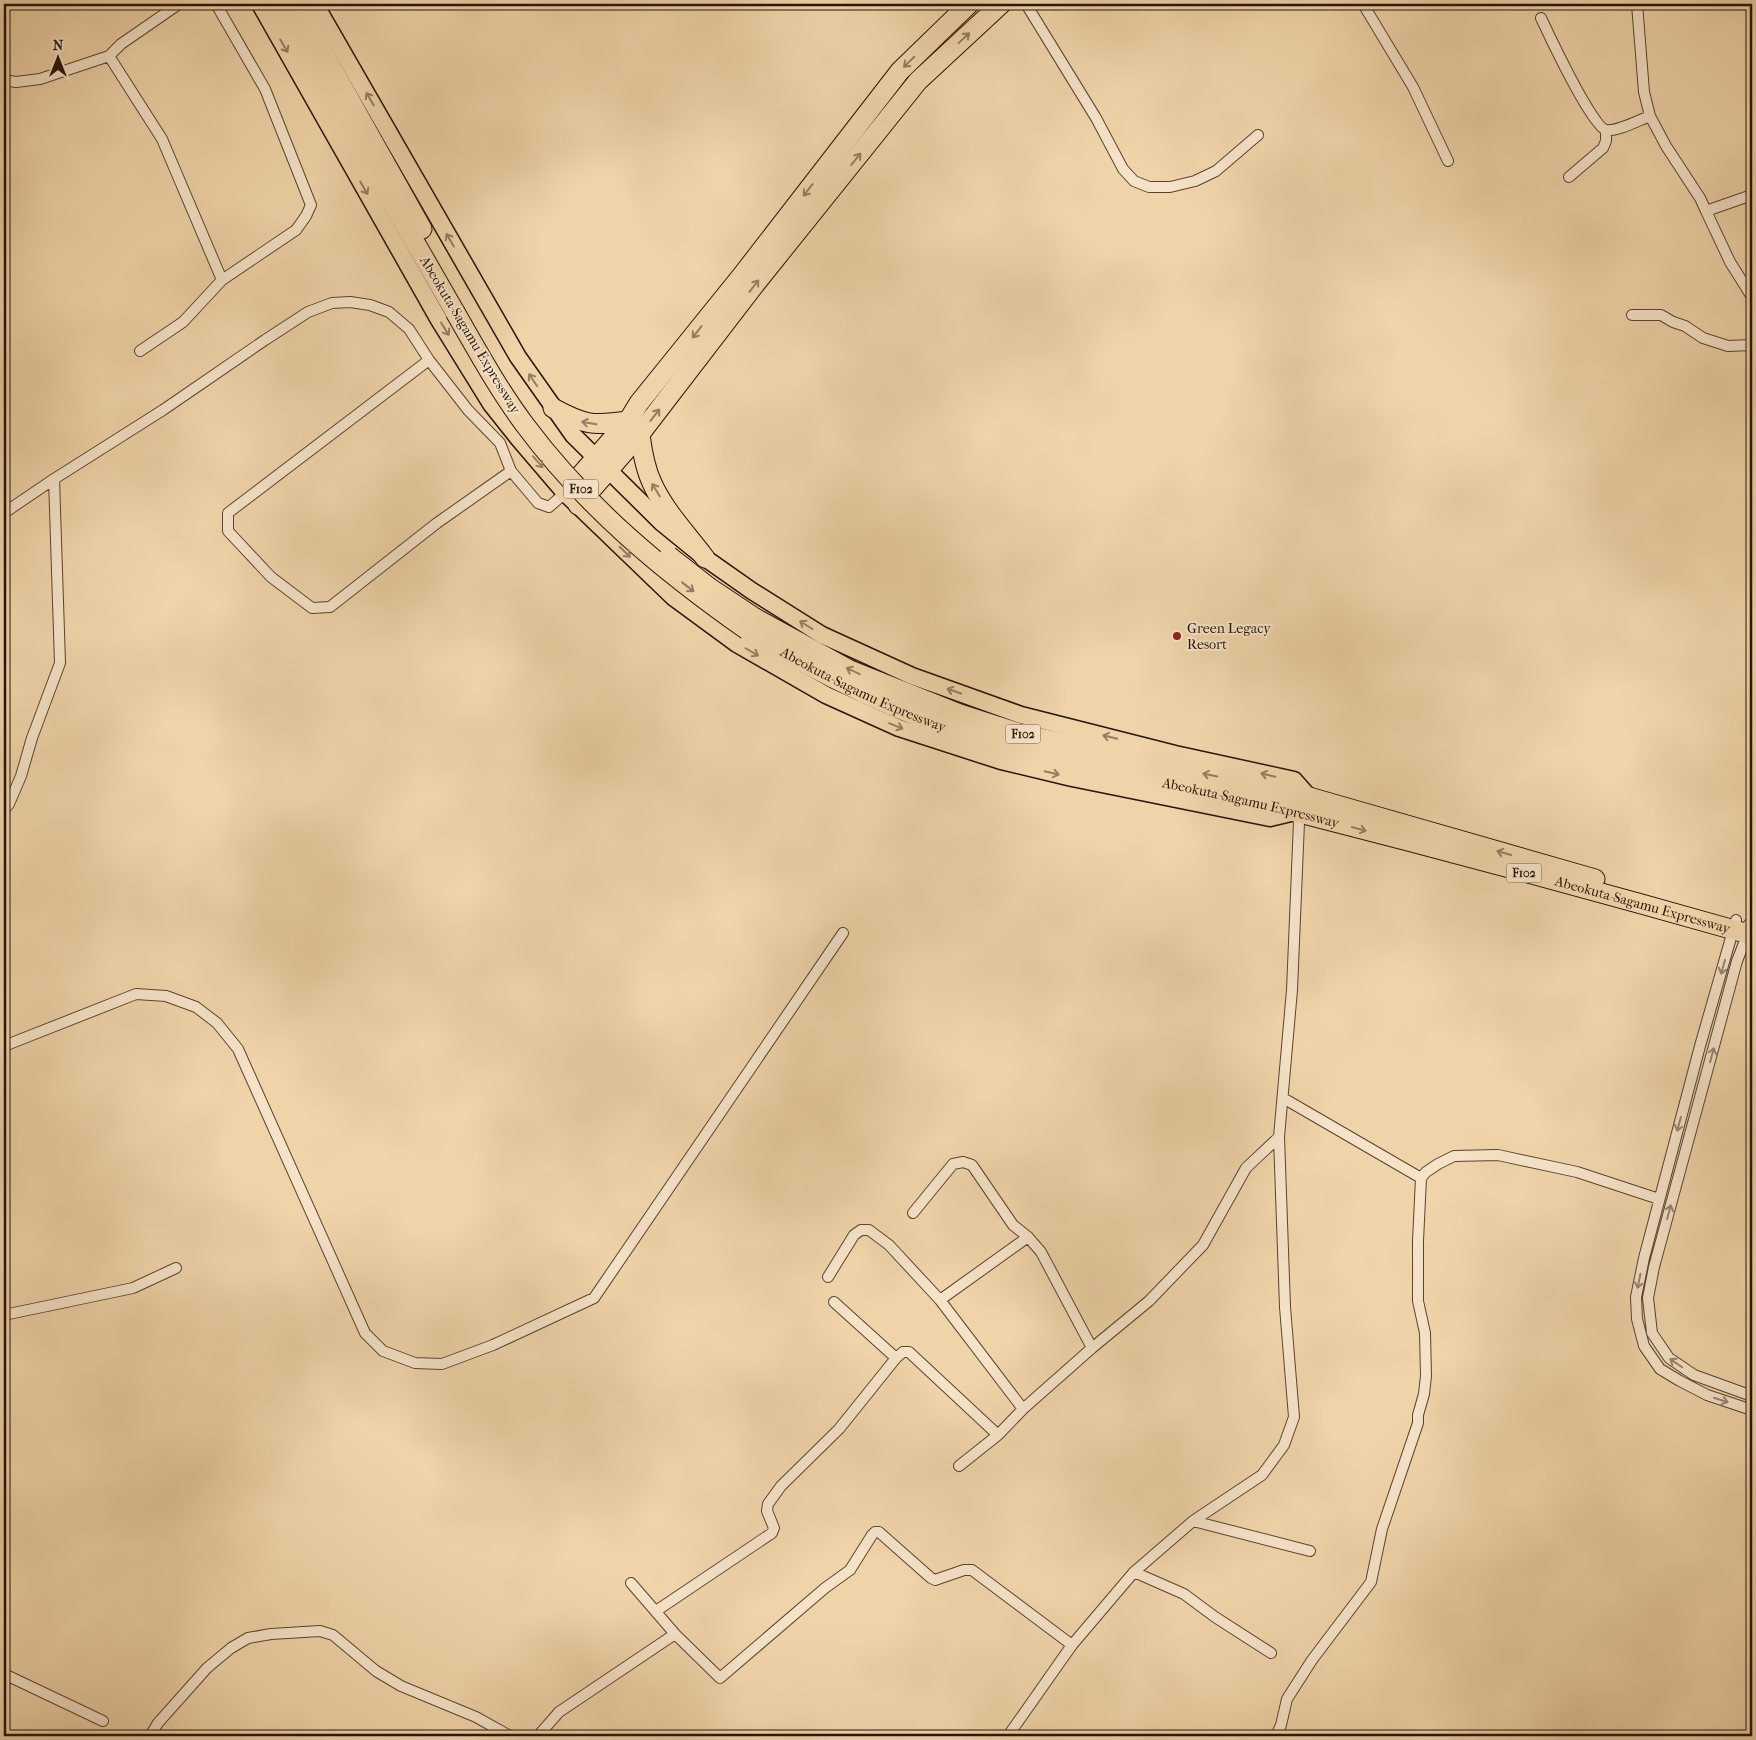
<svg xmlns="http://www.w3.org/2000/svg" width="1756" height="1740" font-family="'IM FELL French Canon',serif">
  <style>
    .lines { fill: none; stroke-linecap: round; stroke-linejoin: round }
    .street-casing { stroke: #594432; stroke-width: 12 }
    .primary-casing { stroke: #27140a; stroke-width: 19 }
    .highway-casing { stroke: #27140a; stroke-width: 21 }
    .street { stroke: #f5e2c7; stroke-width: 10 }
    .primary { stroke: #efd3a9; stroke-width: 16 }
    .highway { stroke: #efd3a9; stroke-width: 19 }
    .highway-bridge-casing { stroke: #27140a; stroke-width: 21; stroke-linecap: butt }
    .highway-bridge { stroke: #efd3a9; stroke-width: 19 }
    .oneway { stroke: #957d61 }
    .oneway2 { stroke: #988572 }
    .poi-dot { fill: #8f2418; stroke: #f5e2c7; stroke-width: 2 }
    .labels { text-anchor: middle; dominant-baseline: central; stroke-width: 4; stroke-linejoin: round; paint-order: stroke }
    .shield { fill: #f5e2c7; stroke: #655243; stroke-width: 1 }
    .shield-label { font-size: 12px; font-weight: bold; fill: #27140a }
    .street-label { font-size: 14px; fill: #27140a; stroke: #f5e2c7 }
    .poi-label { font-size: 14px; fill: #27140a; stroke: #f5e2c7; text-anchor: start }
  </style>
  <rect width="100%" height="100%" fill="#efd3a9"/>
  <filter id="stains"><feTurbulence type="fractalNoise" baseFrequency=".004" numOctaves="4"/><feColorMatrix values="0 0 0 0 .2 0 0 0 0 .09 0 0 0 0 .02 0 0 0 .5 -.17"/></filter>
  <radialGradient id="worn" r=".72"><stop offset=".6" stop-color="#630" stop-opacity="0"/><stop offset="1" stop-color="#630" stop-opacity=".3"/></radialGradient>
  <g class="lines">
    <!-- street casing -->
    <g class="street-casing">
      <path id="street" d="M1026 4 1096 118 1123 169 1134 181 1149 187H1170L1195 181 1216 171 1258 135
        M1363 4 1413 87 1448 161
        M1637 4 1644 92 1650 116 1666 146 1700 198 1706 211 1752 195
        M1541 18C1549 35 1592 127 1606 130 1617 132 1639 120 1650 116
        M109 56 162 139 222 280
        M4 80 16 82 40 79 109 56 121 44 179 4
        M1569 177 1603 148 1606 141V130
        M1706 211 1730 262 1752 297
        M1632 315H1661L1673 322 1685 326 1703 338 1728 346 1752 345
        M140 351 183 322 222 280 296 230 306 216 311 205 265 89 216 4
        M429 360 228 513V531L271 577 312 608 330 607 437 523 511 471
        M4 513 54 479 163 410 265 340 308 312 332 303 350 302 370 305 389 312 409 329 429 360 468 410 500 443 511 471 538 503 549 507 565 493
        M4 810 9 804 21 776 32 738 60 663 54 479
        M1736 920 1700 1046 1644 1258 1636 1297 1637 1319 1644 1346 1660 1369 1680 1381 1707 1395 1752 1410
        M1749 924 1748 933 1737 961 1654 1267 1648 1298 1652 1333 1669 1358 1694 1375 1752 1396
        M4 1046 136 994 166 996 196 1007 217 1023 238 1049 365 1333 383 1351 415 1363 442 1364 493 1345 594 1298 843 933
        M1283 1098 1421 1178
        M913 1213 953 1164 963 1162 972 1165 1013 1225 1028 1237 1041 1252 1092 1348
        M828 1277 854 1235 861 1230H869L889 1245 940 1300 1028 1237
        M940 1300 1023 1409
        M834 1302 896 1358
        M4 1315 133 1288 176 1268
        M959 1466 998 1435 1023 1409 1092 1348 1149 1301 1203 1245 1246 1168 1279 1137
        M1193 1521 1310 1551
        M1134 1572 1184 1594 1215 1617 1271 1653
        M656 1611 772 1533 774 1528 767 1511 768 1504 781 1486 839 1429 896 1358 903 1352H909L998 1435
        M675 1634 720 1678 825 1588 850 1570 872 1535 875 1532H879L931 1578 935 1580 964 1570H972L1072 1645
        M4 1674 103 1721
        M150 1736 158 1723 207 1668 231 1648 248 1638 271 1634 320 1631 333 1635 376 1671 401 1686 476 1717 510 1736
        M538 1736 559 1712 675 1634 631 1583
        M1008 1736 1072 1645 1134 1572 1193 1521 1262 1475 1284 1445 1294 1417 1285 1307 1279 1137 1292 990 1299 822 1295 812
        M1276 1736 1281 1725 1287 1699 1312 1660 1371 1582 1382 1529 1418 1423V1415L1424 1394 1426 1376 1425 1333 1418 1301V1241L1421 1178 1426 1172 1438 1164 1454 1156 1498 1155 1577 1172 1659 1199"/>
    </g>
    <!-- primary casing -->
    <g class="primary-casing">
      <path id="primary" d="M260 4 439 320 491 404 518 438 565 493 673 597 737 644 826 695 899 728 1001 761 1072 778 1270 818 1295 812
        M315 4 518 357 573 435 662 523 705 558 752 591 822 635 912 676 1021 715 1175 754 1294 780 1309 797"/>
    </g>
    <!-- highway casing -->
    <g class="highway-casing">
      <g id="highway">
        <path d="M278 4 455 312"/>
        <path d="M296 4 422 229"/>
        <path d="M553 408C584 425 593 426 628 421"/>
        <path d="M640 434C642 451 645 468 652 483 664 510 687 534 705 558"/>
        <path d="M565 493 628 421 639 403 743 274 900 71 969 4"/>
        <path d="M578 505 640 434 756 283 918 81 1001 4"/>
        <path d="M755 618 850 670 960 714 1022 734 1309 797 1595 879"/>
        <path id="s1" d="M747 630C831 681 921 725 1017 749 1110 773 1204 789 1296 812 1449 851 1601 892 1752 935"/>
      </g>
    </g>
    <!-- street -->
    <use href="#street" class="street"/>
    <!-- primary -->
    <use href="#primary" class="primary"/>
    <!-- highway -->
    <use href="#highway" class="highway"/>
    <!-- highway-bridge casing -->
    <g class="highway-bridge-casing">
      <path id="highway-bridge" d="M455 312C477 350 498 389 525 425 586 507 663 571 747 630
        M669 556 710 588 755 618"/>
    </g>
    <!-- highway-bridge -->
    <use href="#highway-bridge" class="highway-bridge"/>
  </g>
  <!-- one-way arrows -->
  <defs><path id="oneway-shaft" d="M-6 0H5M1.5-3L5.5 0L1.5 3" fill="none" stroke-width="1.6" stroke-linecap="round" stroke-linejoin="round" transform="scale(1.25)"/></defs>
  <g class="oneway">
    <use href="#oneway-shaft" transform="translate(964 38) rotate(-43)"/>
    <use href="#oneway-shaft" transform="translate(284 46) rotate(60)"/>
    <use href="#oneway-shaft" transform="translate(909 62) rotate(136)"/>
    <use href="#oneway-shaft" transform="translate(370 99) rotate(-120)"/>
    <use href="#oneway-shaft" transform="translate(856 159) rotate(-51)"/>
    <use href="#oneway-shaft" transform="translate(364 188) rotate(60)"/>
    <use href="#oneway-shaft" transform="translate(808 190) rotate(128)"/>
    <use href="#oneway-shaft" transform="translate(450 240) rotate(-120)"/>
    <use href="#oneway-shaft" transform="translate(754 286) rotate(-52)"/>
    <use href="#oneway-shaft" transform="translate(445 329) rotate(58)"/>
    <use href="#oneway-shaft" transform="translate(697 332) rotate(128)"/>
    <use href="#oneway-shaft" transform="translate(533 380) rotate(-124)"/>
    <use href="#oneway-shaft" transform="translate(655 415) rotate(-52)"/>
    <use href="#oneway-shaft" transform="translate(589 423) rotate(-171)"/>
    <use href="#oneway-shaft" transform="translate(538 462) rotate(49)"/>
    <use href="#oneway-shaft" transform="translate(656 490) rotate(-121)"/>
    <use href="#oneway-shaft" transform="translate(625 552) rotate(44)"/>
    <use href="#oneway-shaft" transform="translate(688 587) rotate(38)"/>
    <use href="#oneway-shaft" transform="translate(806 625) rotate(-148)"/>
    <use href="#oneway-shaft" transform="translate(752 652) rotate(30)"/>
    <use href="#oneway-shaft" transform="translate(853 671) rotate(-155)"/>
    <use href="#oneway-shaft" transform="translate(954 691) rotate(-161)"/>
    <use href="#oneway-shaft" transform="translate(896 726) rotate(22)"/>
    <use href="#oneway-shaft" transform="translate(1110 737) rotate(-166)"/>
    <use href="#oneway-shaft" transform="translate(1052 773) rotate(14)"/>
    <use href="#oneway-shaft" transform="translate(1210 775) rotate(-168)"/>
    <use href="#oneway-shaft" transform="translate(1268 775) rotate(-167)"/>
    <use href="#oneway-shaft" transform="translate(1359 829) rotate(15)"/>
    <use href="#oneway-shaft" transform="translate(1504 853) rotate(-164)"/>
  </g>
  <g class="oneway2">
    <use href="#oneway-shaft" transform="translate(1723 967) rotate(106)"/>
    <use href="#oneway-shaft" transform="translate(1712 1055) rotate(-75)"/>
    <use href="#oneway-shaft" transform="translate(1679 1124) rotate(105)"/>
    <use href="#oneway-shaft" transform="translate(1669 1212) rotate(-75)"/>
    <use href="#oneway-shaft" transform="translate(1639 1281) rotate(101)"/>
    <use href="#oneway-shaft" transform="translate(1676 1363) rotate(-145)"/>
    <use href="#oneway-shaft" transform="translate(1721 1400) rotate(18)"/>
  </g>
  <!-- markers -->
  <circle class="poi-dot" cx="1177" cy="636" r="5"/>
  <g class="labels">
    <!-- shield labels -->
    <g class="shield">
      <rect x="563.5" y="479.5" width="35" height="19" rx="4"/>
      <rect x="1005.5" y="724.5" width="35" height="19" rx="4"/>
      <rect x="1506.5" y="863.5" width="35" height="19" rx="4"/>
    </g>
    <g class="shield-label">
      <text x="581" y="489">F102</text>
      <text x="1023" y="734">F102</text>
      <text x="1524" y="873">F102</text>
    </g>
    <!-- street labels -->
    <g class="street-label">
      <text transform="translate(470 335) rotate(59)">Abeokuta-Sagamu Expressway</text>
      <text stroke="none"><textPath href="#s1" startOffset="131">Abeokuta-Sagamu Expressway</textPath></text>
      <text stroke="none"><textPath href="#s1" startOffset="536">Abeokuta-Sagamu Expressway</textPath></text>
      <text stroke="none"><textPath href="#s1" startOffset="941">Abeokuta-Sagamu Expressway</textPath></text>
    </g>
    <!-- poi labels -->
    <g class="poi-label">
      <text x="1187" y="628">Green Legacy<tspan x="1187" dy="16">Resort</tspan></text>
    </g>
  </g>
  <!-- margin -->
  <rect width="1756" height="1740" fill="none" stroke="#efd3a9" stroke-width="20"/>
  <rect x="5" y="5" width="1746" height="1730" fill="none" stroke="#27140a" stroke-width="2.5"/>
  <rect x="10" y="10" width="1736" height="1720" fill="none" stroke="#27140a"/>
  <!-- north arrow -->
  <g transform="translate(58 58)" stroke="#f5e2c7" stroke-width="4" paint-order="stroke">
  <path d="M0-4L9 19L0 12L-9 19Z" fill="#27140a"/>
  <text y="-8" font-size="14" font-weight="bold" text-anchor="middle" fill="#27140a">N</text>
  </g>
  <rect width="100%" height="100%" filter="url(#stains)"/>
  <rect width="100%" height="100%" fill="url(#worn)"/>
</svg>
